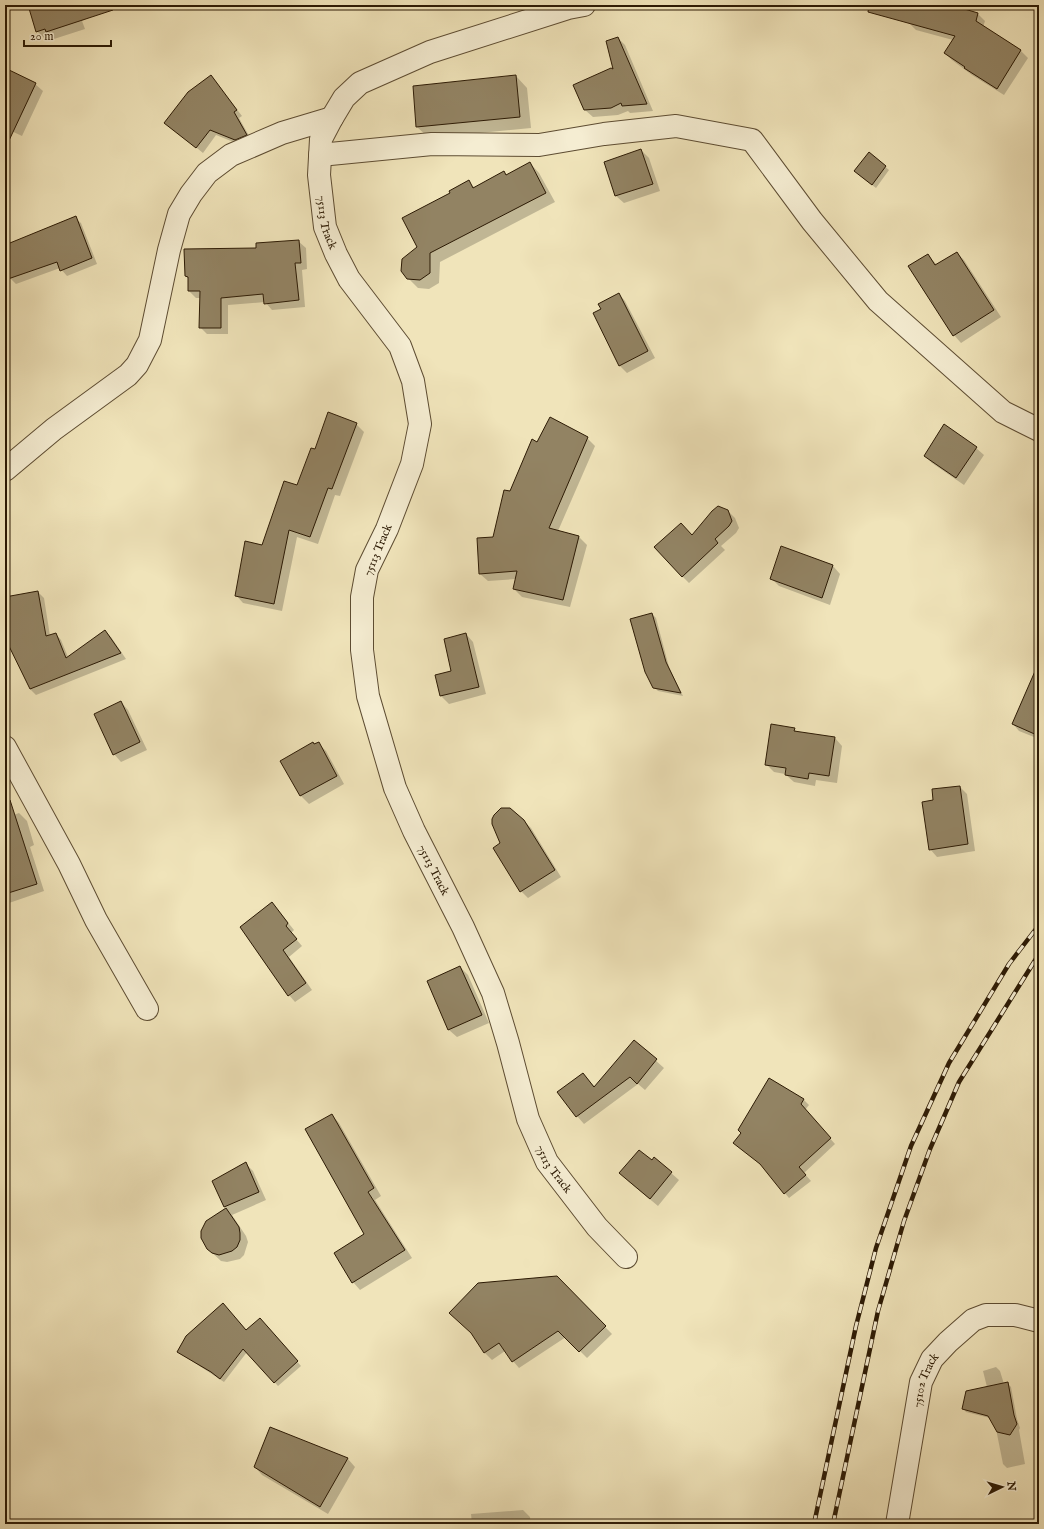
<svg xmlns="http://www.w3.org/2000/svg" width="1044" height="1529" font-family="'IM FELL English',serif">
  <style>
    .shadow { fill: #0003 }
    .building { fill: #928363; stroke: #2c1a04 }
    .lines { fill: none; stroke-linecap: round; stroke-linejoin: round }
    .minor-casing { stroke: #5d4c32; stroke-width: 24 }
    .minor { stroke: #f5edd2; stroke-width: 22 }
    .rail-casing { stroke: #2c1a04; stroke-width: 4.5 }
    .rail { stroke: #f5edd2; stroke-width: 3; stroke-dasharray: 9; stroke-linecap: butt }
    .labels { text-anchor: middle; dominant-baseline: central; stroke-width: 3; stroke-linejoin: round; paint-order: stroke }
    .street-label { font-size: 12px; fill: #2c1a04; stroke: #f5edd2 }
  </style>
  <rect width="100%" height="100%" fill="#f0e4ba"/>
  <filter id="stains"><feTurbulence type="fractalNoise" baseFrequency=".005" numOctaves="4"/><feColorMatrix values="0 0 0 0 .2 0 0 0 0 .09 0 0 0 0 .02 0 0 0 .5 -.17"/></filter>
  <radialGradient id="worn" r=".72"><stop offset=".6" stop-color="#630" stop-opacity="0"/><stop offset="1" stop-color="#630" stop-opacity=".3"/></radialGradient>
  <!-- shadow -->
  <path class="shadow" d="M29 5H87L91 17 82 21 85 29 54 39 52 36 45 39 37 31Z
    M914 5H955L961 7 965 10 978 14 985 21 983 27 1021 51 1028 58 1004 95 972 75 952 60 945 53 953 40 916 30 909 23Z
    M618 38 625 45 653 111 630 113 628 111 618 115 593 117 585 110 614 71Z
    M5 69 35 84 43 91 22 136 5 128Z
    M211 76 242 116 239 118 252 141 241 145 216 135 203 153 166 123Z
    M516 76 527 88 531 128 429 138 417 127Z
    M641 150 649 158 660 191 624 203 616 196Z
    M869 153 889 170 876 188 859 175Z
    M530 163 539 173 555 202 440 262 439 283 429 289 418 288 408 278 419 247 452 193 469 182 475 188 504 172 507 176Z
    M75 218 81 223 97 264 67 276 60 268 16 284 10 278 5 268V240L8 245Z
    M298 241 306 248 307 269 302 270 305 307 272 310 265 302 228 305V334H207L200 327V298H196L189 291V279L186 276 257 249Z
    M957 253 964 260 1001 317 961 343 954 335 928 255 937 265Z
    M619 294 625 301 655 358 627 373 620 366 595 314 602 310Z
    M356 424 364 432 340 496 335 495 318 544 297 537 282 611 243 603 236 595 298 486Z
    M587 438 595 446 558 531 579 537 587 545 570 607 522 597 514 589 516 579 488 581 480 574 510 492 537 443Z
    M976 448 984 455 964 485 932 463 925 456Z
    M728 511 735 518 739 528 736 533 721 546 725 550 689 583 682 576 693 536Z
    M782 548 833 566 840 574 830 605 779 586 771 578Z
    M38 592 44 598 50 636 56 634 61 640 68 657 105 631 111 637 126 659 36 695 30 689 5 636V598Z
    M652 614 656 618 669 667 683 696 658 691 654 687Z
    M466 634 473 642 486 694 449 704 441 696 436 675 452 671Z
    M121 702 128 710 147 750 121 762 114 754Z
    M1039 709V739L1019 731 1013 724Z
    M794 729 798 733 835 738 842 746 837 783 816 780 815 786 794 782 785 774 774 772 766 764Z
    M313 743 315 745 318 743 326 751 344 784 309 804 301 796 281 761Z
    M960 787 967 794 975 851 937 857 930 849 934 801Z
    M19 813 27 821 34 845 30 847 44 891 9 903 5 899V818Z
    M524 821 531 828 561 877 528 898 521 891 501 843Z
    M278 910 294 930 291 933 302 946 289 957 312 990 295 1002 289 995 241 927Z
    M460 967 468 975 489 1023 457 1037 449 1030 428 981Z
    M634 1041 664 1068 645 1090 638 1084 584 1124 577 1116 559 1092 583 1074 595 1087Z
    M769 1079 804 1100 809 1105 805 1110 835 1144 804 1173 811 1181 789 1198 763 1167 735 1143 742 1133Z
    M332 1115 339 1123 381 1196 375 1200 412 1258 360 1290 353 1282 366 1234Z
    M652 1162 671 1173 679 1180 658 1206 628 1181Z
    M245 1163 253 1171 266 1200 232 1215 246 1236 248 1242 244 1255 240 1259 227 1262 221 1261 207 1248V1222L226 1208 213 1181Z
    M556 1277 612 1334 587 1358 566 1337 519 1368 513 1361 505 1351 492 1360 485 1353 472 1334Z
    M264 1323 301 1366 278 1386 247 1352 224 1382 178 1352 246 1331Z
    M996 1367 1000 1371 1004 1384 1007 1383 1011 1387 1017 1419 1020 1428 1019 1430 1025 1464 1007 1468 1003 1464 994 1419 966 1412 963 1408 987 1387 983 1371Z
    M270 1429 348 1459 355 1467 328 1514 262 1475 255 1467Z
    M523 1510 530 1517 531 1524H472L471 1514Z
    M264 1521 268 1524H262Z"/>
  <!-- building -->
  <path class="building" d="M28 5H112L113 10 46 32 45 29 36 32Z
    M869 5H951L978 13 976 21 1021 50 997 89 964 68 965 67 944 53 955 36 868 12Z
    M618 37 647 104 622 106 621 103 611 108 584 110 573 85 611 68 613 69 606 41Z
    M5 68 36 83 5 149Z
    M211 75 237 110 234 112 247 135 235 140 210 130 196 148 164 123 188 92Z
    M516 75 520 117 416 127 413 86Z
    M641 149 653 184 615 196 604 162Z
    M869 152 886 166 872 185 854 171Z
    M530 162 546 193 430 253V273L420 280 407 279 401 271 402 259 417 247 402 218 450 193 449 191 469 180 473 188 504 171 506 175Z
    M76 216 92 258 60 271 57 262 5 280V245Z
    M299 240 301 263H295L299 300 264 304 263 294 221 298V328H199L200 291H188V277L185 276 184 249 256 248V243Z
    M957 252 994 310 953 336 908 266 928 254 935 265Z
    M619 293 648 351 619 366 593 313 601 309 598 304Z
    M328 412 357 423 332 489 328 488 310 537 289 530 274 604 235 596 245 541 262 545 284 481 297 485 311 448 315 449Z
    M550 417 588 437 549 528 579 536 563 600 513 589 517 571 479 574 477 538 493 537 504 490 510 491 532 439 537 442Z
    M944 424 977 447 956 478 924 456Z
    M718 506 728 510 732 521 729 526 715 539 718 543 682 577 654 547 681 523 692 535 712 511Z
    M781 546 833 565 822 598 770 579Z
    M38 591 46 636 56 633 66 658 105 630 121 653 30 689 5 638V597Z
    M652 613 666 662 681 693 653 688 645 672 630 619Z
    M466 633 479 687 440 696 435 675 451 671 444 639Z
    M1039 662V736L1012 724Z
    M121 701 140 742 113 755 94 714Z
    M771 724 795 728 794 731 835 737 829 776 809 773 808 779 785 775 786 768 765 765Z
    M313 742 314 744 319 742 337 776 300 796 280 761Z
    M960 786 968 844 929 850 922 802 933 800 932 789Z
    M10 800 37 884 5 894V801Z
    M501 808H510L524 820 555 870 520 892 493 848 500 843 492 824V819L494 815Z
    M272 902 288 923 286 926 297 939 283 950 306 983 288 996 240 927Z
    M460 966 482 1015 448 1030 427 981Z
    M634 1040 657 1059 637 1084 630 1077 576 1117 557 1092 583 1073 594 1087Z
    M769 1078 804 1099 801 1104 831 1138 799 1167 806 1175 784 1194 760 1164 733 1143 741 1133 738 1130Z
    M332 1114 374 1188 368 1192 405 1250 352 1283 334 1253 364 1234 305 1129Z
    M639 1150 652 1160 654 1157 672 1172 650 1199 619 1173Z
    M246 1162 259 1192 224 1207 212 1181Z
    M226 1208 239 1227 240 1233V1240L237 1247 232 1251 219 1255 212 1253 207 1249 201 1238V1231L206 1221Z
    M557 1276 606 1326 579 1352 558 1331 512 1362 499 1343 484 1353 471 1333 449 1313 478 1283Z
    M223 1303 246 1330 260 1318 298 1361 274 1383 243 1349 220 1379 211 1372 177 1352 186 1336Z
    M1008 1382 1014 1415 1017 1424 1010 1435 997 1432 988 1416 962 1409 966 1391Z
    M270 1427 348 1458 320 1507 254 1467Z"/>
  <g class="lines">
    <!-- minor casing -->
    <g class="minor-casing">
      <g id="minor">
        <path id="s1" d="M584 5 568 8 430 52 360 83 344 98 332 118 321 139 319 175 325 227 336 254 349 279 400 346 413 381 420 424 412 464 387 529 367 570 362 597V650L368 696 395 788 414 831 463 927 493 993 508 1043 528 1119 547 1162 597 1227 626 1257"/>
        <path d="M320 155 432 144 539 145 604 134 676 126 752 140 812 221 878 301 1003 412 1039 430"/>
        <path d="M5 470 54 429 128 375 137 365 150 340 169 250 179 214 191 194 207 173 231 155 282 133 332 118"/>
        <path d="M5 747 69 864 96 920 147 1009"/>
        <path id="s2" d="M897 1524 921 1382 932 1359 948 1342 973 1320 986 1315H1015L1039 1321"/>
      </g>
    </g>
    <!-- minor -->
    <use href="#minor" class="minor"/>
    <!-- rail casing -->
    <g class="rail-casing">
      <path id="rail" d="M814 1524 856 1326 876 1248 911 1146 949 1063 1009 964 1039 925
        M833 1524 878 1311 904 1221 930 1149 959 1082 1039 954"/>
    </g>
    <!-- rail -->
    <use href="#rail" class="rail"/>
  </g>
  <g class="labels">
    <!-- street labels -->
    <g class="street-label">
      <text stroke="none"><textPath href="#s1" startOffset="391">75113 Track</textPath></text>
      <text transform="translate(378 550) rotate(-67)">75113 Track</text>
      <text stroke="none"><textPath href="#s1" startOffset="1087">75113 Track</textPath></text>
      <text stroke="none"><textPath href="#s1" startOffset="1411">75113 Track</textPath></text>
      <text stroke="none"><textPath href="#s2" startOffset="147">75102 Track</textPath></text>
    </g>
  </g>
  <!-- margin -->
  <rect width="1044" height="1529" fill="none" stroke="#f0e4ba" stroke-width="20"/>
  <rect x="6" y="6" width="1032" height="1517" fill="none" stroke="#2c1a04" stroke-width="2"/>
  <rect x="10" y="10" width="1024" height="1509" fill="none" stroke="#2c1a04"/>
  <!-- north arrow -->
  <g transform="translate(1002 1487) rotate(85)" stroke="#f5edd2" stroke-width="3" paint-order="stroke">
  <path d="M0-3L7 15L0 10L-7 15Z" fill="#2c1a04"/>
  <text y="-6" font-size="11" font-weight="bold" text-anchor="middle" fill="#2c1a04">N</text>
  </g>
  <!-- scale -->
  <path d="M24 40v6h87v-6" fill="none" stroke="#2c1a04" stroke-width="2"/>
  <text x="30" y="40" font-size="12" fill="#2c1a04" stroke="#f5edd2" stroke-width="3" paint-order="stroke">20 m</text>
  <rect width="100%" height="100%" filter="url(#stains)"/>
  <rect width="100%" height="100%" fill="url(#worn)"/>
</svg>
